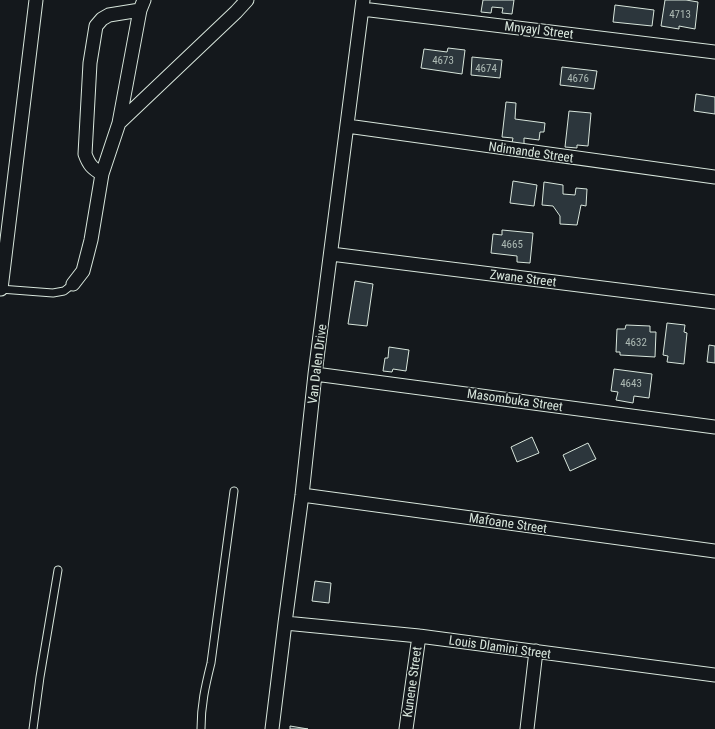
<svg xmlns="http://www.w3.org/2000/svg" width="715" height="729" font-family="'Roboto Condensed',sans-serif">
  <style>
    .building { fill: #2c363c; stroke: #d8e6dc }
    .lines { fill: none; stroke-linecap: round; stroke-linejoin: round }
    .lane-casing { stroke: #d8e6dc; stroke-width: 9 }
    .street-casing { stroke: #d8e6dc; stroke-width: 15 }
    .lane { stroke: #14181c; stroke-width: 7 }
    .street { stroke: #14181c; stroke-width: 13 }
    .labels { text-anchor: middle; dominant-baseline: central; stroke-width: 3; stroke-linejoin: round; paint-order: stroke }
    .number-label { font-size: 11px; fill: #adbab4 }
    .street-label { font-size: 13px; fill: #d8e6dc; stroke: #14181c }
  </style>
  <rect width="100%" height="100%" fill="#14181c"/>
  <!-- building -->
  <path class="building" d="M483 0H514L512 14 502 13 503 8 492 7 491 13 481 12Z
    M665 0H686L698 2 695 29 679 26V29L661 26Z
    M615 5 654 10 652 26 613 22Z
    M448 48 465 50 462 74 421 68 424 49 447 52Z
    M472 57 502 60 500 78 471 75Z
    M562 67 597 71 594 89 560 85Z
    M696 94 715 97V114L694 111Z
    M506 102 516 103 515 119 545 123 544 132H540L539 140 524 138V144L512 143 513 138 502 137Z
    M569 111 591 113 588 146 577 145V148L565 147Z
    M513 181 537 185 534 206 510 203Z
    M544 182 563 185V194L575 195 576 188 587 189 586 206 581 205 577 225 560 224V216L553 206 542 205Z
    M502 230 533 233 530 263 517 262V256L491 253 493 234 502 235Z
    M355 281 373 284 367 326 348 324Z
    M667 323 685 325 684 332 687 333 684 364 667 362 668 356 663 355Z
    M626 325 650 326V332H656L655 357 620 355V352H616L617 329H625Z
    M709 345 715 346V363L707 362Z
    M389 347 409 350 406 371 393 369 392 372 383 371 385 358H388Z
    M614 369 652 374 649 398 634 396 633 403 616 400 618 392 611 391Z
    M532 437 539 453 517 462 511 447Z
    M588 443 596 459 570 471 563 455Z
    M315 581 331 583 329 603 312 601Z
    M290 726 308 729H290Z"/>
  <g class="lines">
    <!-- lane casing -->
    <g class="lane-casing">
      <path id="lane" d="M0 289 53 293 64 291 73 284
        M33 729 40 677 58 570
        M201 729C201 705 205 687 211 663L234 491"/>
    </g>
    <!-- street casing -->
    <g class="street-casing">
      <path id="street" d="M362 9 715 52
        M119 123 140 10 144 0
        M347 126 715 177
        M102 174C92 168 89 165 85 154L90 63 96 26 102 19 109 15 140 10
        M331 254 715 302
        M73 284 83 271 91 240 102 174 119 123 236 12 247 0
        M1 289 36 0
        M315 374 715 427
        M302 495 715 551
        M285 623 419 636 715 675
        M272 729 285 623 302 495 315 374 363 0
        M406 729 419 636
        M527 729 536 651"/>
    </g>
    <!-- lane -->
    <use href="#lane" class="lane"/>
    <!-- street -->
    <use href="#street" class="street"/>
  </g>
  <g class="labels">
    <!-- number labels -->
    <g class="number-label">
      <text x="680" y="14">4713</text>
      <text x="443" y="60">4673</text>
      <text x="486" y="68">4674</text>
      <text x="578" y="78">4676</text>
      <text x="512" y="244">4665</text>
      <text x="636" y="342">4632</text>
      <text x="631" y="383">4643</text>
    </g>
    <!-- street labels -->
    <g class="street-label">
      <text transform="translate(539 30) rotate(7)">Mnyayl Street</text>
      <text transform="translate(531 152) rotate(8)">Ndimande Street</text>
      <text transform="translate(523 278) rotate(7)">Zwane Street</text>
      <text transform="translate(317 364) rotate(-83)">Van Dalen Drive</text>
      <text transform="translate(515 400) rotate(8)">Masombuka Street</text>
      <text transform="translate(508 523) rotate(8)">Mafoane Street</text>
      <text transform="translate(500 647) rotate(8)">Louis Dlamini Street</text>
      <text transform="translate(412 682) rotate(-82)">Kunene Street</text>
    </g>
  </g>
</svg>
